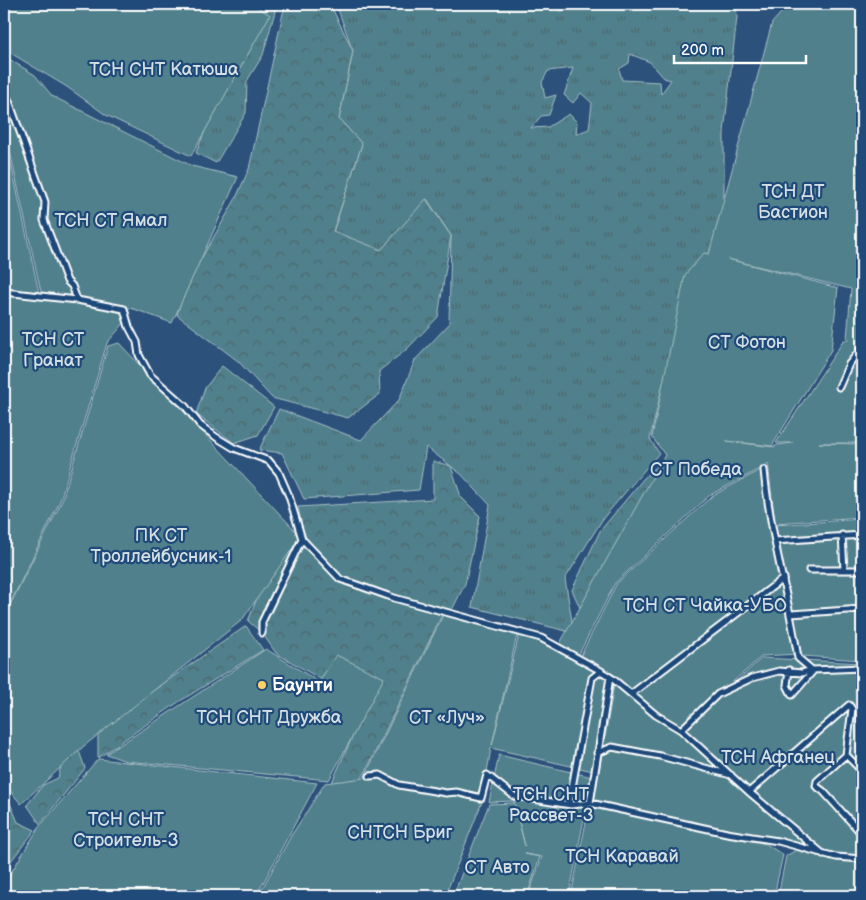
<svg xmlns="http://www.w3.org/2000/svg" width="866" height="900" font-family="'Balsamiq Sans',sans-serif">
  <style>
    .grass { fill: url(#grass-tufts); stroke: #a8c0c5; fill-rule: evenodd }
    .forest { fill: url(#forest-crowns); stroke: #a8c0c5 }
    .garden { fill: #50808b; stroke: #a8c0c5; fill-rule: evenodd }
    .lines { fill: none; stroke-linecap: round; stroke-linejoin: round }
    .minor-casing { stroke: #fff; stroke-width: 9 }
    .minor { stroke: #1f4a7a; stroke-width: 5 }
    .poi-dot { fill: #ffd166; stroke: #1f4a7a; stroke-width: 2 }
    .labels { text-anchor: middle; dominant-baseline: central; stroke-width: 4.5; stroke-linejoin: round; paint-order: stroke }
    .park-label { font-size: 18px; fill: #d3dfe2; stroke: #1f4a7a }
    .poi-label { font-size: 18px; font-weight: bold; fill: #fff; stroke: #1f4a7a; text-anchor: start }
  </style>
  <defs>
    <pattern id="grass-tufts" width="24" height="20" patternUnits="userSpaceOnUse" patternTransform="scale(1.25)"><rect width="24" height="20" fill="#50808b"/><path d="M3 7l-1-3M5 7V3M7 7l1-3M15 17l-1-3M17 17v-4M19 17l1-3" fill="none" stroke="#4e666c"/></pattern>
    <pattern id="forest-crowns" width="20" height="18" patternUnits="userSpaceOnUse" patternTransform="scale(1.25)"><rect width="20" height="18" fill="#50808b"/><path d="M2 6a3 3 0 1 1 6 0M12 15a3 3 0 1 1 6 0" fill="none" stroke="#4e666c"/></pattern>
  </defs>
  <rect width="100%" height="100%" fill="#2c517b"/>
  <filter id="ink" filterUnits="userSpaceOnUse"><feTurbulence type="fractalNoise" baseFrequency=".02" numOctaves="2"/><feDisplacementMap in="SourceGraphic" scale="10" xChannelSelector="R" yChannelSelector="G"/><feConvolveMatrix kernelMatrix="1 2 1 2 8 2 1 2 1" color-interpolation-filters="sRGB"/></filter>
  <g filter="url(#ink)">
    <!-- grass -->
    <path class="grass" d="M251 4H277L263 55 247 81 246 113 216 163 196 153 228 74Z
      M336 4H559L560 11 577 8 579 4H736L737 17 724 132V315L665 375 650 439 659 453 604 517 565 579 574 633 472 607 490 505 461 474 426 447 419 490 304 499 282 453 259 450 279 409 361 440 399 400 415 360 449 324 451 236 427 199 381 250 333 232 362 144 339 119 353 51ZM630 54 650 62 664 78 671 80 661 94 660 82 622 80 619 69 629 63ZM573 68 564 95 573 103 581 93 592 103 589 129 576 134 577 122 569 114 548 127 531 128 541 116 549 115 556 95 545 98 542 82 548 71Z"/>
    <!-- forest -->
    <path class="forest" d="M285 4H330L353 51 339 119 362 144 333 231 381 250 426 199 451 236 438 317 406 350 379 371 380 394 348 418 272 398 238 361 177 315 185 287 235 200 249 169Z
      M222 366 274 407 258 435 234 443 196 414 205 388Z
      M688 439 633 535 588 626 572 590 600 531 644 478Z
      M433 461 451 466 461 497 480 516 465 584 451 612 344 578 305 540 298 507 433 499Z
      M306 546 344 585 442 615 366 771 286 896 318 813 359 722 324 681 276 653 262 633 248 621 271 563 285 551Z
      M246 626 263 650 180 701 98 758V729Z
      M79 751 85 768 83 771 40 824 27 805 43 785 58 778 63 758Z
      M4 789 18 822 35 830 4 870Z"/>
    <!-- garden -->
    <path class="garden" d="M4 4H252L270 15 191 156 106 115 67 87 4 49Z
      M789 4H862V443H819L862 444V517L775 523 768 463 767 465 710 495 615 583 578 656 580 657 617 583 712 496 766 467 775 525 862 519V660L802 656 792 613 799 654 762 656 682 727 658 712 615 677 593 771 491 748 482 802 445 896H258L291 836 325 783 364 778 444 613 517 635 492 745 520 631 544 636 559 645 665 455 652 437 685 275 704 253 709 254 772 23ZM728 259 851 289 847 339 850 340H844L776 443H793L777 445 774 447 726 441 772 446 831 350 838 288Z
      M4 56 35 75 52 96 192 166 238 177 172 323 134 309 41 292 4 124Z
      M4 131 39 293 4 287Z
      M4 290 123 311 126 321 107 343 60 501 10 604 4 608Z
      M119 343 293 528 299 539 242 620 84 746 21 804 4 783V609L10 605 62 501 108 346Z
      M266 649 319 682 336 655 384 678 329 780 126 761 106 754Z
      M762 658 862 663V861L594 801 614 685 680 732Z
      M499 755 592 777 569 896H528L542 857 525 854 540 857 527 896H453L489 804 514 803 525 846 514 801 489 802Z
      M98 759 317 783 256 896H4V884L39 827Z
      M589 807 766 844 783 855 774 896H571Z
      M796 850 862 863V896H778L786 856Z"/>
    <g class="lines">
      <!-- minor casing -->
      <g class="minor-casing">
        <path id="minor" d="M4 92 9 101 45 202 44 220 67 281 72 286 77 300
          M4 292 77 300 124 309 129 327 137 342 139 355 150 375 185 406 200 425 216 437 234 448 269 461 279 473 289 496 302 539 340 579 394 598 541 638 601 671 613 679 656 715 681 730 749 792 823 854
          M839 387 849 364 862 348
          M764 470C770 533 788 595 798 658L812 670 862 668
          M842 535 844 570
          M775 541 862 535
          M809 570H862
          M791 614 862 609
          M262 633V622L302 539
          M861 646H862
          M789 670 787 685 792 695 813 671
          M631 694 784 578
          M681 730 718 694 752 678 779 671 802 673 812 670
          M597 753 612 747 660 756 731 775
          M846 755 817 781 816 786 823 791 862 834
          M370 776 380 775 399 785 446 793 456 792 481 798 487 775 514 796 571 805 590 803 727 833 778 841 836 857 862 859
          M749 792 849 705 852 709 846 755 862 771
          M590 803 610 677
          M569 804 592 678 601 671"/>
      </g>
      <!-- minor -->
      <use href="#minor" class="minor"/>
    </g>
  </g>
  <!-- markers -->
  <circle class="poi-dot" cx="262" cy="685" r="5"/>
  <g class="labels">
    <!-- park labels -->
    <g class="park-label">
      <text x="164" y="69">ТСН СНТ Катюша</text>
      <text x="793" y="191">ТСН ДТ<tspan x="793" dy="21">Бастион</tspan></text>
      <text x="111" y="220">ТСН СТ Ямал</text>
      <text x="53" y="339">ТСН СТ<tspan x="53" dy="21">Гранат</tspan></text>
      <text x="747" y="342">СТ Фотон</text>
      <text x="696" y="469">СТ Победа</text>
      <text x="161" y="535">ПК СТ<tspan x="161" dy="21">Троллейбусник-1</tspan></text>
      <text x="705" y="605">ТСН СТ Чайка-УБО</text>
      <text x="269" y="717">ТСН СНТ Дружба</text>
      <text x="447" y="717">СТ «Луч»</text>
      <text x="778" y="757">ТСН Афганец</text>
      <text x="551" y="794">ТСН СНТ<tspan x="551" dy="21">Рассвет-3</tspan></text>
      <text x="126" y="819">ТСН СНТ<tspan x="126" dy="21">Строитель-3</tspan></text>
      <text x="400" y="832">СНТСН Бриг</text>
      <text x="622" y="856">ТСН Каравай</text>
      <text x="497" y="867">СТ Авто</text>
    </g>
    <!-- poi labels -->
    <g class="poi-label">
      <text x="272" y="685">Баунти</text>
    </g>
  </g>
  <!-- margin -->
  <rect width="866" height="900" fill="none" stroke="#1f4a7a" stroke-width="20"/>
  <rect x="10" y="10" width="846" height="880" fill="none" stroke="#fff" stroke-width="2" filter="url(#ink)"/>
  <!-- scale -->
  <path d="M674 55v8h132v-8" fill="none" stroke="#ffffff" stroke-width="2.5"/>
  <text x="681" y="55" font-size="15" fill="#ffffff" stroke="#1f4a7a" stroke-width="4" paint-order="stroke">200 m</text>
</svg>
